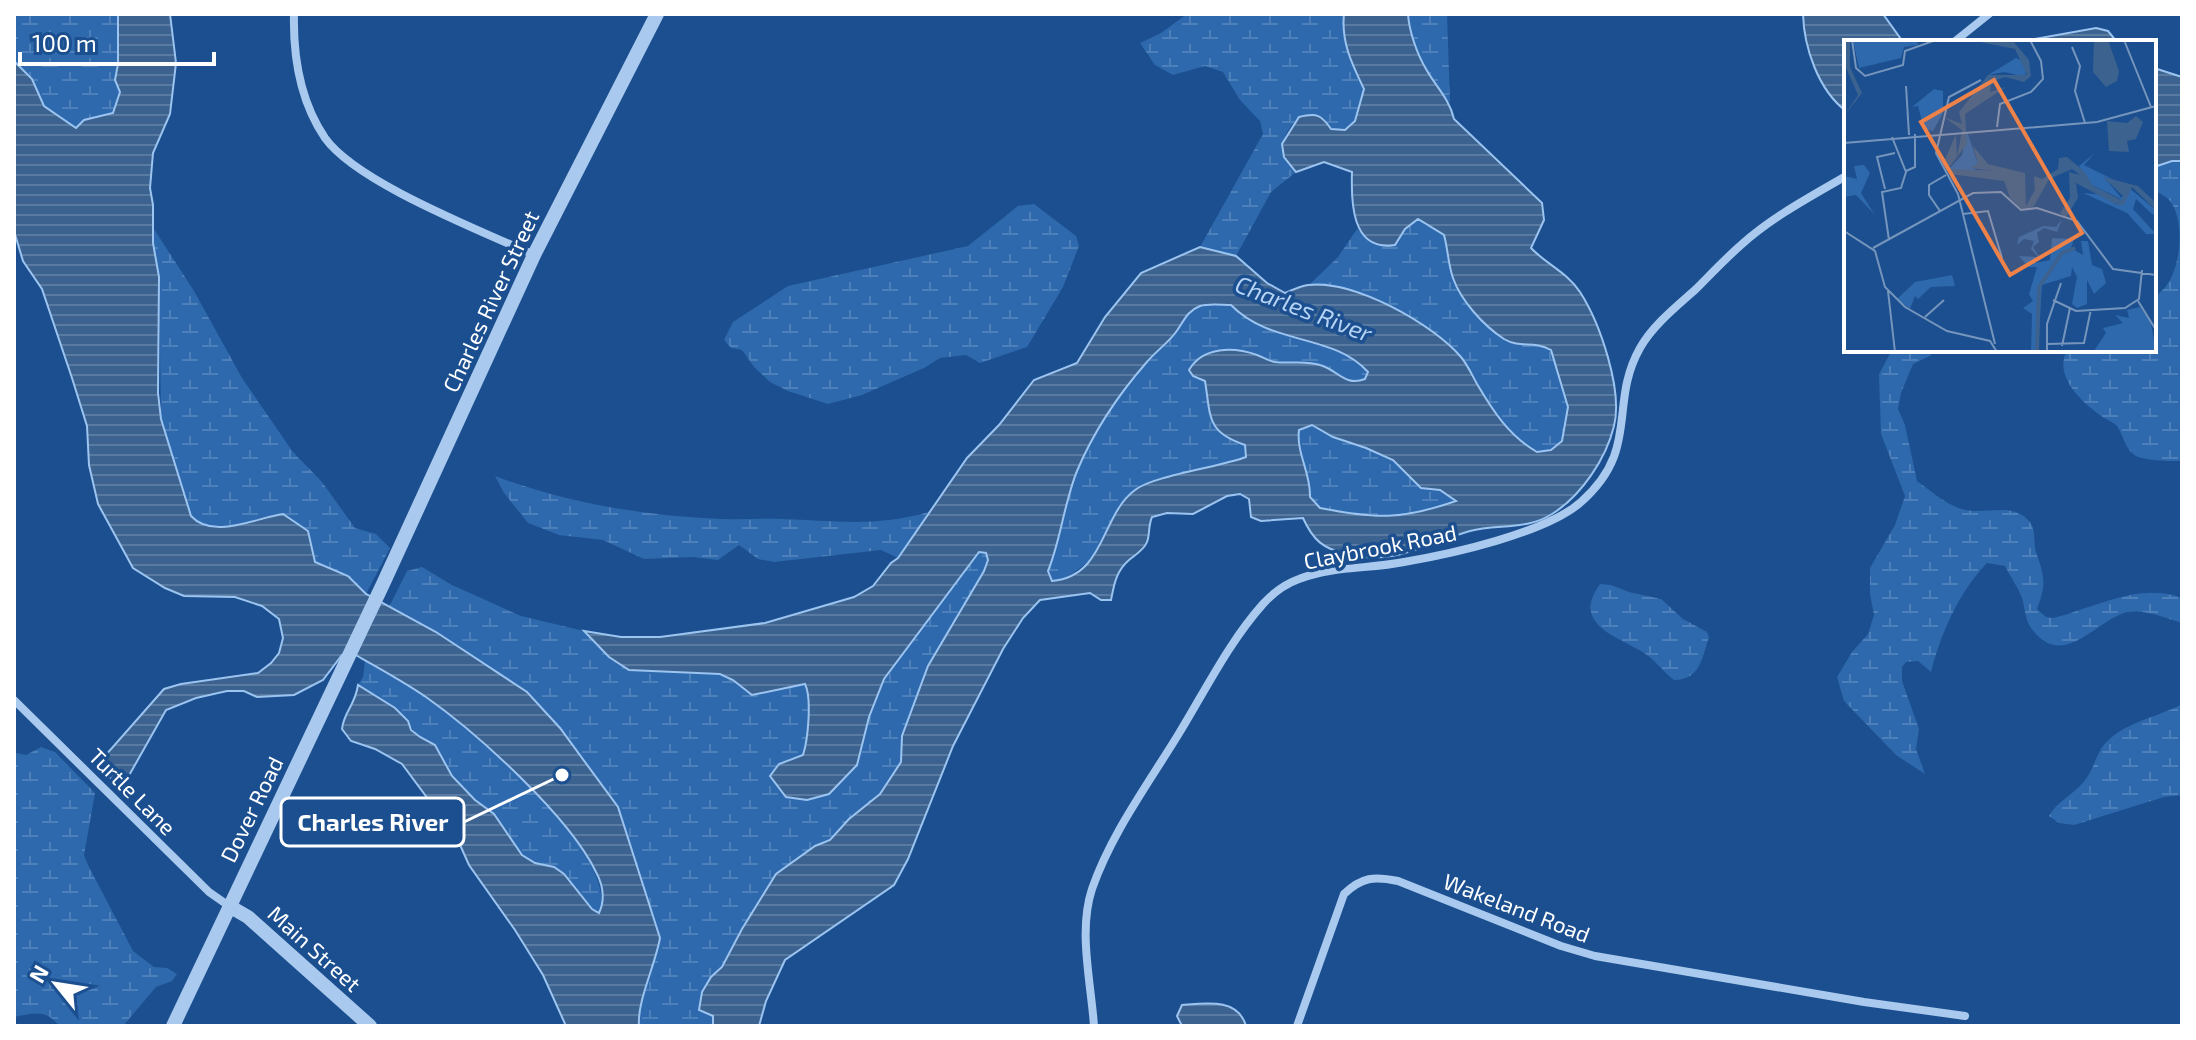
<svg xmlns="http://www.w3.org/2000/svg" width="2196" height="1040" font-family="'Exo 2',sans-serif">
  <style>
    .wetland { fill: url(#wetland-marsh) }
    .water { fill: url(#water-rules); stroke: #9cc4f0; stroke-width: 2; fill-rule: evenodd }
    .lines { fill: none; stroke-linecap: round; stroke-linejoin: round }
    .minor { stroke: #a9c9ee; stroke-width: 8 }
    .tertiary { stroke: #a9c9ee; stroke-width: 14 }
    .labels { text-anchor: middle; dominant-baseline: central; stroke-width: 7; stroke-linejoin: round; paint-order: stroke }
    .street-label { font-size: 22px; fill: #fff; stroke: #1b4f8f }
    .water-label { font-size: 24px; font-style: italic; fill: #b5d3f5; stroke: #1b4f8f }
    .inset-river { fill: none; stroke: #3c6290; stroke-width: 4 }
    .inset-road { fill: none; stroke: #7695bc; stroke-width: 2 }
    .view { fill: #ee8249; fill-opacity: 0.15; stroke: #ee8249; stroke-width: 4 }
    .inset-edge { fill: none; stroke: #fff; stroke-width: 4 }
    .leader { fill: none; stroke: #fff; stroke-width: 3 }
    .callout-dot { fill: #fff; stroke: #1b4f8f; stroke-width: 3 }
    .callout { fill: #1b4f8f; stroke: #fff; stroke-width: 3 }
    .callout-label { font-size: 24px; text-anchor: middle; font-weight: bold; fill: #fff }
  </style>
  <defs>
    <pattern id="wetland-marsh" width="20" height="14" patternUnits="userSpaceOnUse" patternTransform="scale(2)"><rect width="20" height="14" fill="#2e69ad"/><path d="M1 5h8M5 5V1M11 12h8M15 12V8" fill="none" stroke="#4d80b9"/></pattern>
    <pattern id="water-rules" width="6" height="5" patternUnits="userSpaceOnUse" patternTransform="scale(2)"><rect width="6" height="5" fill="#3c6290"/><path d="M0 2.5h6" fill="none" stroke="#597aa1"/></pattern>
  </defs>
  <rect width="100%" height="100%" fill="#1b4f8f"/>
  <!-- wetland -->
  <path class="wetland" d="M14 14H118V64L115 80 120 92 113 113 84 120 76 128 44 106 32 79 14 61Z
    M1187 14H1344C1341 42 1352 65 1364 89L1355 121 1346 130 1331 129 1324 118 1299 117C1279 138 1278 150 1296 172L1271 192 1236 256 1200 247 1263 134 1260 121 1240 100 1223 72 1205 66 1173 75 1155 65 1140 43 1161 33Z
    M1408 14H1447L1450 103C1431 77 1409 48 1408 14Z
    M2172 161H2182V461C2169 461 2150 461 2138 457 2125 451 2124 436 2117 426 2113 422 2106 419 2101 416 2082 402 2053 377 2067 350H2154V296C2181 285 2187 222 2170 201 2167 197 2159 193 2154 190V167Z
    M1034 204 1076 236 1079 246 1063 287 1027 347 980 363 966 355 940 358 924 368 862 395 828 404 788 391 770 382 754 367 742 350 731 348 724 340 733 322 788 286 968 246 1018 206Z
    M1418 219 1444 235 1452 277 1522 345 1538 343 1551 350 1568 407 1562 441 1551 450 1537 452 1513 436 1421 322 1376 299 1335 287 1309 285 1338 257 1357 229 1376 244 1395 245 1405 229Z
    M154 229 194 291 242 378 293 452 322 482 355 528 376 534 390 548 366 594 348 576 315 562 311 547 267 516C243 523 210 537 191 516L161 419 159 277 153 243Z
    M1231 305C1271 346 1333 333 1368 372L1365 379 1356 382 1345 380 1321 365 1276 362 1254 354 1193 376 1205 380C1211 417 1206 433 1245 445L1246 457 1136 488 1109 528 1095 557 1065 579 1052 581 1048 571C1061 539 1064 504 1077 471 1093 433 1119 394 1146 363 1155 352 1168 343 1176 332 1184 321 1187 311 1200 306 1209 303 1222 305 1231 305Z
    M1892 350H1934L1930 356 1913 364 1901 393 1898 409 1905 425 1917 481C1931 491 1949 507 1966 510 1985 514 2012 503 2027 519 2038 529 2032 543 2037 555 2045 578 2046 585 2037 609L2046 617 2054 618C2096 607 2140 582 2182 598V623C2166 618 2145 609 2128 612 2097 618 2063 673 2031 628 2025 619 2025 608 2022 598 2018 587 2010 576 2005 566L1987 563C1959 592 1941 633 1931 672L1918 661 1906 662 1902 667V681L1919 729 1916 749 1925 774 1896 755 1844 701 1837 677 1852 652 1868 634 1874 615 1870 594V568L1895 525 1905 496 1881 434 1879 374Z
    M1312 425 1333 437 1366 448 1393 461 1421 488 1440 490 1457 501 1405 517 1366 516 1319 508 1310 497C1311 473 1296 453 1299 430Z
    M495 476C567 503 644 516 722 519 742 520 762 518 783 519 833 521 879 527 928 512L915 537 898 558 881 550 774 562 758 559 739 545 718 560 692 557 644 559 603 540 559 535 528 523 504 493Z
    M979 552 986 553 988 560 984 571 928 666 902 736 901 762 880 794 849 819 830 840 815 846 776 874 742 929 722 967 711 977 713 1026 639 1025C639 995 655 968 660 938L618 807 560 728 527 692 436 632 389 607 407 571 422 567 452 585 521 616 584 631 609 657 687 672 720 674 733 680 752 695 805 684C812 699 808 740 803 755L789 759 770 776 869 717 884 679Z
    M1600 584 1611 585 1629 592 1661 599 1683 619 1707 632 1709 637C1702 658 1700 680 1674 680 1662 671 1654 658 1641 651 1613 635 1572 623 1600 584Z
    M365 661C386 673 409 685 429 699 471 731 623 857 599 913L592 909 564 874 554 867 535 863 522 855 494 814 475 800 452 776 440 752 430 741 420 738 395 708 358 685 363 677Z
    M2182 704V795L2164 797 2074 825 2059 823 2049 816C2057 802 2069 797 2080 786 2093 773 2093 762 2101 749 2118 723 2157 718 2182 704Z
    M14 747 16 753 26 755 41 747 55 752 95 793 84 855 88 865 133 951 154 967 167 968 177 974 172 981 156 987 123 1026H59C46 1008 32 1014 14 1017Z"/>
  <!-- water -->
  <path class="water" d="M118 14H170L176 63 170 114 153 153 150 188 153 205V243L159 277 158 393 161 419 191 516C213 540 255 518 283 514L308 531 315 562 348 576 366 594 436 632 527 692 560 728 618 807 660 938C655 966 637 1001 639 1026H566L543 975 515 930 469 865 457 838 402 764 375 749 351 741 342 729C344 711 355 706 358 685L395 708 408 721 411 730 420 737 435 745 452 776 475 800 494 814 522 855 535 863 554 867 564 874 592 909 599 913C605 900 603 885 596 872 569 816 477 733 426 697 403 681 377 667 352 653L342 655 323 680 294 695 257 697 244 691H227L196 698 166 710 127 779 120 782 106 776 97 765 164 689 181 684 258 673 271 663 279 653 283 638 279 619 262 606 235 597 184 596 165 588 133 568 98 504 89 465 87 426 72 378 42 289 23 261 14 231V61L32 79 44 106 76 128 84 120 113 113 120 92 115 80 118 64Z
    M1344 14H1408C1409 31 1417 54 1426 69 1436 87 1449 98 1454 119L1542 203 1544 220 1531 248C1546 264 1568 273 1580 292 1600 323 1623 390 1614 426 1606 459 1581 496 1552 514 1528 530 1497 524 1470 531 1425 544 1395 566 1347 554 1323 549 1313 540 1303 518L1261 521 1251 517 1249 499 1240 494 1227 496 1193 514 1167 513 1152 517C1148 526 1150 535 1147 542 1144 550 1135 555 1129 560 1116 571 1114 585 1111 600H1101L1090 593 1040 600 1023 618 1003 649 953 746 908 859 894 885 785 960 766 1001 759 1026H713V1016L699 1010 702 992 711 977 722 967 742 929 776 874 815 846 830 840 849 819 880 794 901 762 902 736 928 666 984 571 988 560 986 553 979 552 884 679 869 717 857 765 829 794 807 800 786 797 770 776 779 764 803 755C808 740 812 698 805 684L752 695 733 680 720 674 629 670 609 657 584 631 621 637H660L765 623 854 597 873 586 891 563 898 558 967 458 999 425 1034 380 1077 363 1105 317 1141 273 1200 247 1236 256 1267 283 1285 293C1292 290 1301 286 1308 285 1353 279 1433 324 1461 357 1467 364 1472 375 1477 384 1493 411 1509 436 1537 452L1551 450 1562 441 1568 407 1551 350C1533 340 1521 349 1504 339 1484 326 1461 301 1453 278 1448 264 1448 249 1444 235L1418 219 1405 229 1395 245C1351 252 1351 201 1352 172L1324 162 1296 172 1284 157 1282 144 1299 117C1316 113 1321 114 1331 129L1345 130 1355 121 1364 89C1352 64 1341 42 1344 14ZM1231 305C1271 346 1333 333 1368 372L1365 379C1345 387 1338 370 1320 365 1305 360 1289 364 1275 362 1269 361 1263 357 1257 355 1234 347 1203 346 1189 370L1193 376 1205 381C1211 417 1206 432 1245 445L1246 457C1220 467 1152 476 1135 490 1100 516 1106 576 1052 581L1048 571C1061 539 1064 503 1077 471 1093 433 1119 394 1146 363 1155 352 1168 343 1176 332 1184 321 1187 311 1200 306 1209 303 1222 305 1231 305ZM1312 425 1333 437 1366 448 1393 460 1421 488 1440 490 1456 501C1401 520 1376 519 1320 508L1310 497C1311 473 1296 453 1299 430Z
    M1803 14H1883L1903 42H1846V111C1818 90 1804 47 1803 14Z
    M2096 28 2108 31 2117 42H2018Z
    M2154 68 2182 77V161H2172L2154 167Z
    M1182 1005C1207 1003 1238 998 1246 1026H1182L1177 1016Z"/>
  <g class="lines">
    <!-- minor -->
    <path class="minor" d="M294 14C293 58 300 101 325 138 357 183 482 231 534 255
      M1954 42 1989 14
      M14 700 209 892 229 906
      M1094 1026C1091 982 1078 931 1092 889 1111 834 1148 784 1178 735 1205 691 1229 642 1263 604 1273 593 1285 584 1299 579 1333 566 1369 569 1404 562 1451 554 1546 533 1581 502 1641 449 1608 405 1640 348 1653 325 1677 306 1696 289 1711 274 1725 259 1741 245 1772 217 1810 197 1846 176
      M1297 1026 1344 894C1362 877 1374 876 1398 881L1561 946 1595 956 1864 1002 1965 1016"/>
    <!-- tertiary -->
    <path class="tertiary" d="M229 906 248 917 370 1026
      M173 1026 383 584 534 255 657 14"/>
  </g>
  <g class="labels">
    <!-- street labels -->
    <g class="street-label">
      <text transform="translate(490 301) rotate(-65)">Charles River Street</text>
      <text transform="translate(1380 546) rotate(-11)">Claybrook Road</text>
      <text transform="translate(133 791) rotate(45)">Turtle Lane</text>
      <text transform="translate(251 809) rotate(-64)">Dover Road</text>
      <text transform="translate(1517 907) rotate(21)">Wakeland Road</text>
      <text transform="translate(315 948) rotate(42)">Main Street</text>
    </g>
    <!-- water labels -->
    <g class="water-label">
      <text transform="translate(1304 308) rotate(21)">Charles River</text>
    </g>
  </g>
  <!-- overview -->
  <g transform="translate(1844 40)">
    <rect width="312" height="312" fill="#1b4f8f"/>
    <path d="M9 0H73L74 5 60 7 57 18 15 28ZM108 235 111 246 87 247 74 259 71 256 66 269 53 259 71 242Z" fill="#2e69ad"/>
    <path d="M172 18 180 22 182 37 160 32 144 35ZM90 49 99 51V73L89 91 80 89 74 66 68 67ZM123 91 134 124 131 130 151 131 133 133 104 130 118 115ZM251 113 240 125 272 141 260 137 279 160 248 145 235 126ZM20 125 26 133 17 153 31 175 12 155 0 157V136L13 139 10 126ZM285 148 312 170 309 175 292 159 289 169 312 194H302L283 173 239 153 261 155 272 165ZM218 179 213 192 200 188 193 193 195 202 189 207 196 218 191 223 206 220 208 198 230 199 227 208 239 215 237 201H244L248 225 258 229 262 243 250 254 243 240V264L233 268 228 264 233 237 228 227 227 236 198 245 194 309 187 312 188 274 179 268 189 261 185 254 193 227H184L175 216 194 217 187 209 190 201 180 199 173 205 175 197 199 186 212 187ZM296 267 307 283 312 312H249L262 293 259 288 279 283 271 275 285 278 283 270Z" fill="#2e69ad"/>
    <path d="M0 0H6V27L18 53 0 76 14 55 0 23ZM126 0 170 2 185 20 187 36 180 42 161 37 147 42 146 52 162 47 121 74 123 104 104 129 150 131 126 128 134 124 129 106 144 124 181 133 182 166 191 150 190 136 198 139 214 129 215 118 223 117 241 132 248 145 277 160 280 157 259 137 294 146 312 163V170L288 147 280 165H273L232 143 234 158 222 177 216 173 226 158 225 132 236 135 228 129 205 139 190 166 179 170 166 158 160 141 106 134 99 124 112 94 113 117 118 90 100 77 118 84 115 72 144 35H183L171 9ZM250 0H264L275 31 273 41 262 47 249 32ZM292 76 299 82 292 99 283 101 285 112 265 111 263 81 283 83Z" fill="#3c6290"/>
    <path class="inset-river" d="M193 312 195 247 218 213 231 208"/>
    <path class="inset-road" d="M8 0 12 28 21 36 59 25 61 11 92 0M280 0 307 67M228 7 236 26 231 51 241 83M137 40 105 57 92 113 114 154 151 304M62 46 65 95M153 87 156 64 187 52 199 39 197 21 186 0M0 103 253 82 312 66M62 131 71 127V94M41 149 33 117 51 113M96 171 85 155V145L102 135M119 174 144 171 158 218M0 191 31 211 41 247 61 267 103 291 146 301 153 312M45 200 38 152 57 148 62 132 48 97M29 208 129 153 157 152 177 170 193 168 233 181 269 229 312 235M44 251 51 312M209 260 232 271 281 268 295 259 298 230M294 261 312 290M81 277 100 260M203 304 240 303 247 269M218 306 226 268M203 312V284L217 243"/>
    <path class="view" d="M150 40 238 193 166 235 77 82Z"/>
    <rect width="312" height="312" class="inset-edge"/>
  </g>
  <!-- callouts -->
  <path class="leader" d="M562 775L464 822"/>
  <circle class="callout-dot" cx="562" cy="775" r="8"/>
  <rect class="callout" x="281" y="798" width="183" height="48" rx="8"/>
  <g class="callout-label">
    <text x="373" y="831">Charles River</text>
  </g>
  <!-- border -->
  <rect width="2196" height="1040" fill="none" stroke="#ffffff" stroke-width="32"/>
  <!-- north arrow -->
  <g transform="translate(56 984) rotate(300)" stroke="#1b4f8f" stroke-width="6" paint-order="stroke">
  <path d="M0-6L14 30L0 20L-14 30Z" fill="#ffffff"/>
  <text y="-12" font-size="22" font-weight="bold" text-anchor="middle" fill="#ffffff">N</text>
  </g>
  <!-- scale -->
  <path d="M20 52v12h194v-12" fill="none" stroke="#ffffff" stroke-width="4"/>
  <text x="32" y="52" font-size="24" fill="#ffffff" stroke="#1b4f8f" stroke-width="6" paint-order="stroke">100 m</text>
</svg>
